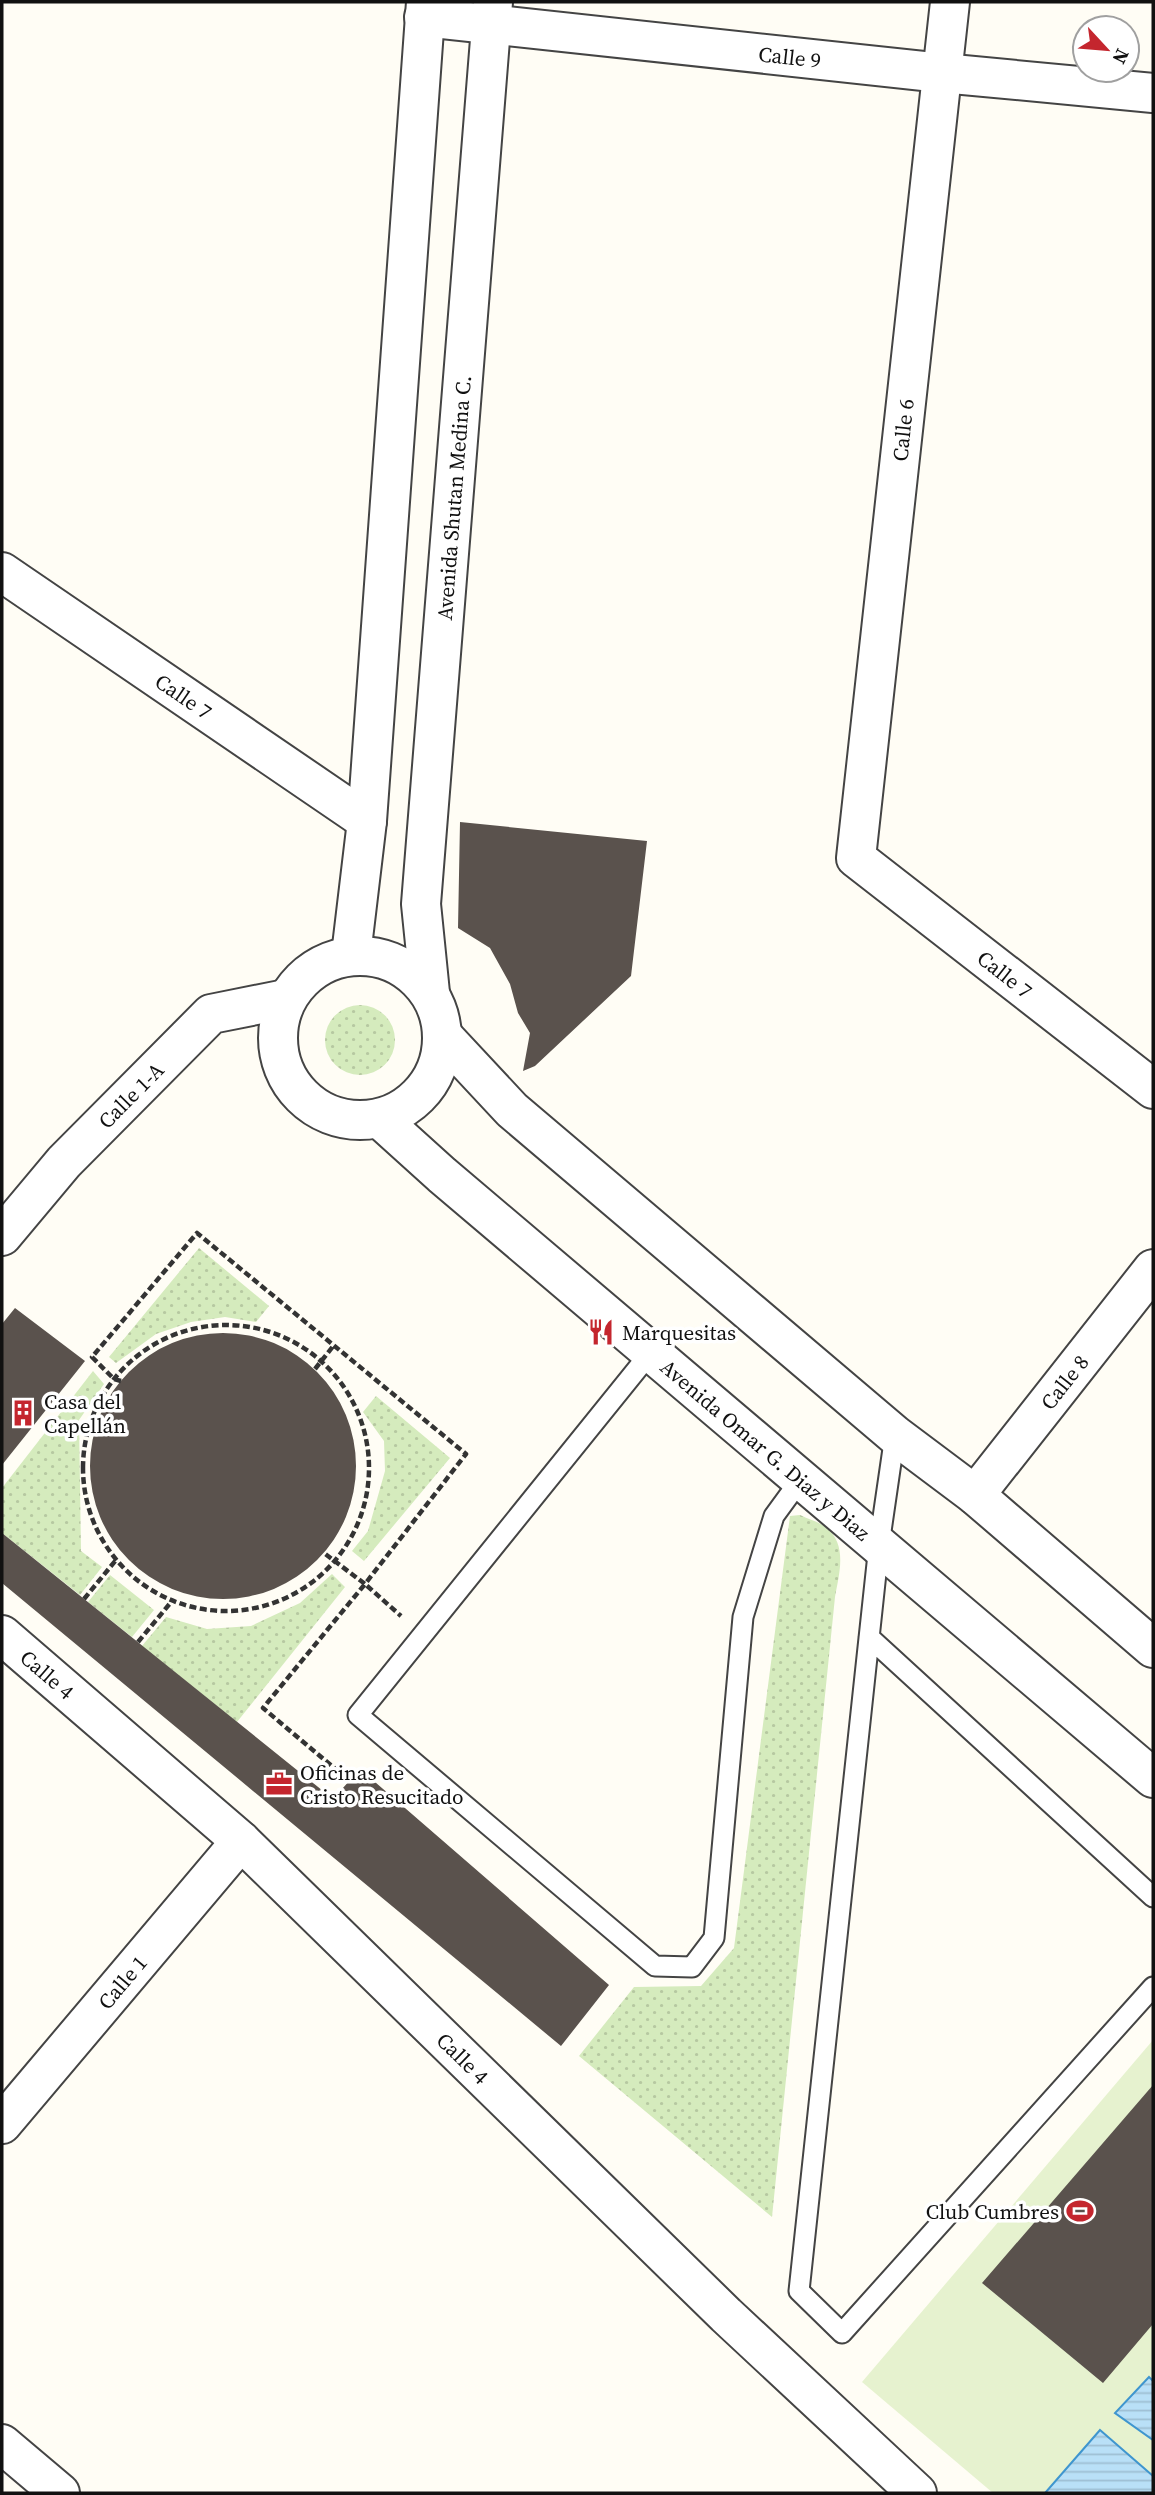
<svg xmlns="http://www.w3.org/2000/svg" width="1155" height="2495" font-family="'Source Serif 4',serif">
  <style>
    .green { fill: url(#green-dots) }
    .pitch { fill: #e6f2cf }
    .water { fill: url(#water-rules); stroke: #3f96cf; stroke-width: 2 }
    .building { fill: #5a524d }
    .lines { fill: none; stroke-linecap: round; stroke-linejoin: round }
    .service-casing { stroke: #444; stroke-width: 23 }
    .minor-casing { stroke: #444; stroke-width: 42 }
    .tertiary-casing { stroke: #444; stroke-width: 42 }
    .path { stroke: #333; stroke-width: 4.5; stroke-dasharray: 7 3.5; stroke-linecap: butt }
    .service { stroke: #fff; stroke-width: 19 }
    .minor { stroke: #fff; stroke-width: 38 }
    .tertiary { stroke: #fff; stroke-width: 38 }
    .labels { text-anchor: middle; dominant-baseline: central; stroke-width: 7; stroke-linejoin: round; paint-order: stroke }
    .street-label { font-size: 21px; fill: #111; stroke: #fff }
    .poi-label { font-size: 21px; fill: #111; stroke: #fff; text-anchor: start }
  </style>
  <defs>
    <pattern id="green-dots" width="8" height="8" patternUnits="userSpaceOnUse" patternTransform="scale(1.75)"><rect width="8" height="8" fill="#d5ebbd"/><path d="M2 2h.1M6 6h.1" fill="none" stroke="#b6c8a1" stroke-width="1.8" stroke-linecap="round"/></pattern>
    <pattern id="water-rules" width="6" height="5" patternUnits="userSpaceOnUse" patternTransform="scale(1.75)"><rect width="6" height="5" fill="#b9e0f7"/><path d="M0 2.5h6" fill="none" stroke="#9ebfd3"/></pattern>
  </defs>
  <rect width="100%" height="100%" fill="#fffdf5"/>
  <!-- green -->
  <path class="green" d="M325 1040a35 35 0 1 1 70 0a35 35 0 1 1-70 0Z
    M199 1248 269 1306 256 1322 225 1317 191 1322 156 1334 116 1363 109 1357Z
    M93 1371 104 1384 79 1420 81 1551 102 1567 80 1595 2 1533V1488Z
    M376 1396 450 1458 364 1561 352 1551 368 1531 385 1471 384 1441 363 1412Z
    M800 1515C808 1519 819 1522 826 1527 848 1545 839 1574 835 1597L772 2217 579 2056 634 1987 701 1986 734 1948 790 1516Z
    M332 1574 345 1587 237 1722 142 1646 166 1617 207 1629 251 1626 300 1603Z
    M110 1575 154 1610 132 1637 88 1602Z"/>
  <!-- pitch -->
  <path class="pitch" d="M1153 2040V2493H993L862 2382Z"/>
  <!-- water -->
  <path class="water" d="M1149 2377 1153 2381V2440L1115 2413Z
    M1100 2430 1153 2476V2493H1045Z"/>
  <!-- building -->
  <path class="building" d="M460 822 647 841 631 976 535 1066 523 1071 530 1033 518 1013 510 984 490 948 458 928Z
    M15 1308 85 1361 2 1465V1324Z
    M90 1466a133 133 0 1 1 266 0a133 133 0 1 1-266 0Z
    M2 1533 333 1799 360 1769 609 1985 561 2046 2 1583Z
    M1153 2085V2324L1103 2383 982 2283Z"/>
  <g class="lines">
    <!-- service casing -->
    <g class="service-casing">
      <path id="service" d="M651 1352 358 1715 655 1966 692 1967 714 1938 743 1617 774 1516 801 1479
        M895 1435 879 1545 799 2291 842 2333 1153 1987
        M869 1637 1153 1897"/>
    </g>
    <!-- minor casing -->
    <g class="minor-casing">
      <g id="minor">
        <path id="s1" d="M950 2 856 858 1153 1089"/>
        <path id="s2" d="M424 17 942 73 1153 93"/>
        <path id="s3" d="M2 572 367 821"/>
        <path id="s4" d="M975 1495 1153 1269"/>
        <path id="s5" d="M2 1635 241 1841 726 2315 917 2493"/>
        <path id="s6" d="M2 2124 241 1841"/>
        <path d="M2 2444 60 2493"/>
      </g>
    </g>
    <!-- tertiary casing -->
    <g class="tertiary-casing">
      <g id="tertiary">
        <path d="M351 955 367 821 426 2"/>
        <circle cx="360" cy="1038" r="82"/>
        <path id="s7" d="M430 993 421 904 493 2"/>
        <path d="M443 1036 512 1110 895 1435 975 1495 1153 1648"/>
        <path id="s8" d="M380 1119 442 1175 1153 1778"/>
        <path id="s9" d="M2 1236 64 1162 211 1014 286 999"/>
      </g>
    </g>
    <!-- path -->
    <path class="path" d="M83 1468a143 143 0 1 1 286 0a143 143 0 1 1-286 0Z
      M315 1369 334 1345
      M121 1381 114 1379 92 1357 197 1233 466 1454 365 1584 324 1553
      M84 1599 116 1560
      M138 1642 172 1601
      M339 1772 263 1708 365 1584 401 1616"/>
    <!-- service -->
    <use href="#service" class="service"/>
    <!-- minor -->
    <use href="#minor" class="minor"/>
    <!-- tertiary -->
    <use href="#tertiary" class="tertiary"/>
  </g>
  <!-- icons -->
  <defs>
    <g id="restaurant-bare" transform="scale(2.1)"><path d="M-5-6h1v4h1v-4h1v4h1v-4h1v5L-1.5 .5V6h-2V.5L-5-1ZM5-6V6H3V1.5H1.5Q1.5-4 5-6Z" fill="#c4262e" stroke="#fff" stroke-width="2.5" paint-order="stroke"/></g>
    <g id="building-bare" transform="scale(2.1)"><path d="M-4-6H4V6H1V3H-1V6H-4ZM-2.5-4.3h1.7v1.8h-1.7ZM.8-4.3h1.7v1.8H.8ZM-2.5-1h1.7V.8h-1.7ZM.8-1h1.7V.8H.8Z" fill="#c4262e" stroke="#fff" stroke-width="2.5" paint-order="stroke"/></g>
    <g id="office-bare" transform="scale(2.1)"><path d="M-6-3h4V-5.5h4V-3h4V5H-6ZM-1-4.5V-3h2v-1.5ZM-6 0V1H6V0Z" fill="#c4262e" stroke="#fff" stroke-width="2.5" paint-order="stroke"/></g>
    <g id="stadium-bare" transform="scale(2.1)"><path d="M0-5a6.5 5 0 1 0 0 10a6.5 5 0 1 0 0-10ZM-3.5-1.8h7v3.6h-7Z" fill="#c4262e" stroke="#fff" stroke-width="2.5" paint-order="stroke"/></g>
  </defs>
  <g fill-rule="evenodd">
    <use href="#restaurant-bare" x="601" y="1332"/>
    <use href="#building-bare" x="23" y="1413"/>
    <use href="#office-bare" x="279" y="1784"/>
    <use href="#stadium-bare" x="1080" y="2211"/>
  </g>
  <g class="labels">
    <!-- street labels -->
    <g class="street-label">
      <text stroke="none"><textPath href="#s2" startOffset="368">Calle 9</textPath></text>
      <text transform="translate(903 430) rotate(-84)">Calle 6</text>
      <text stroke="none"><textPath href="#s7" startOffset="497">Avenida Shutan Medina C.</textPath></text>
      <text stroke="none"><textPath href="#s3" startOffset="220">Calle 7</textPath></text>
      <text stroke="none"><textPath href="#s1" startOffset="1050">Calle 7</textPath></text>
      <text stroke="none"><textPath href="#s9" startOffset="191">Calle 1-A</textPath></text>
      <text stroke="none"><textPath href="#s4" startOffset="144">Calle 8</textPath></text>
      <text stroke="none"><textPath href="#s8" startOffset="508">Avenida Omar G. Diaz y Diaz</textPath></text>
      <text stroke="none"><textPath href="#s5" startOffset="60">Calle 4</textPath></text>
      <text stroke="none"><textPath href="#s6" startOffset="186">Calle 1</textPath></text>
      <text stroke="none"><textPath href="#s5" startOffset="626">Calle 4</textPath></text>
    </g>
    <!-- poi labels -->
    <g class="poi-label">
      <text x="622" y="1332">Marquesitas</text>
      <text x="44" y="1401">Casa del<tspan x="44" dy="24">Capellán</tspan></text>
      <text x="300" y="1772">Oficinas de<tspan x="300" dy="24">Cristo Resucitado</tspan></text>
      <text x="1059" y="2211" text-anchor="end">Club Cumbres</text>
    </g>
  </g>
  <!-- border -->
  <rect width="1155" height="2495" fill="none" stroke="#111111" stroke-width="7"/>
  <!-- north arrow -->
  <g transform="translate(1106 49) rotate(116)"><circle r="33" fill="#ffffff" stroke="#a0a0a0" stroke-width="2"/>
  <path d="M0-5L12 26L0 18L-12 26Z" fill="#c4262e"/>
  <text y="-10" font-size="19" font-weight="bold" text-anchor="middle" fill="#111111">N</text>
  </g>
</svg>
